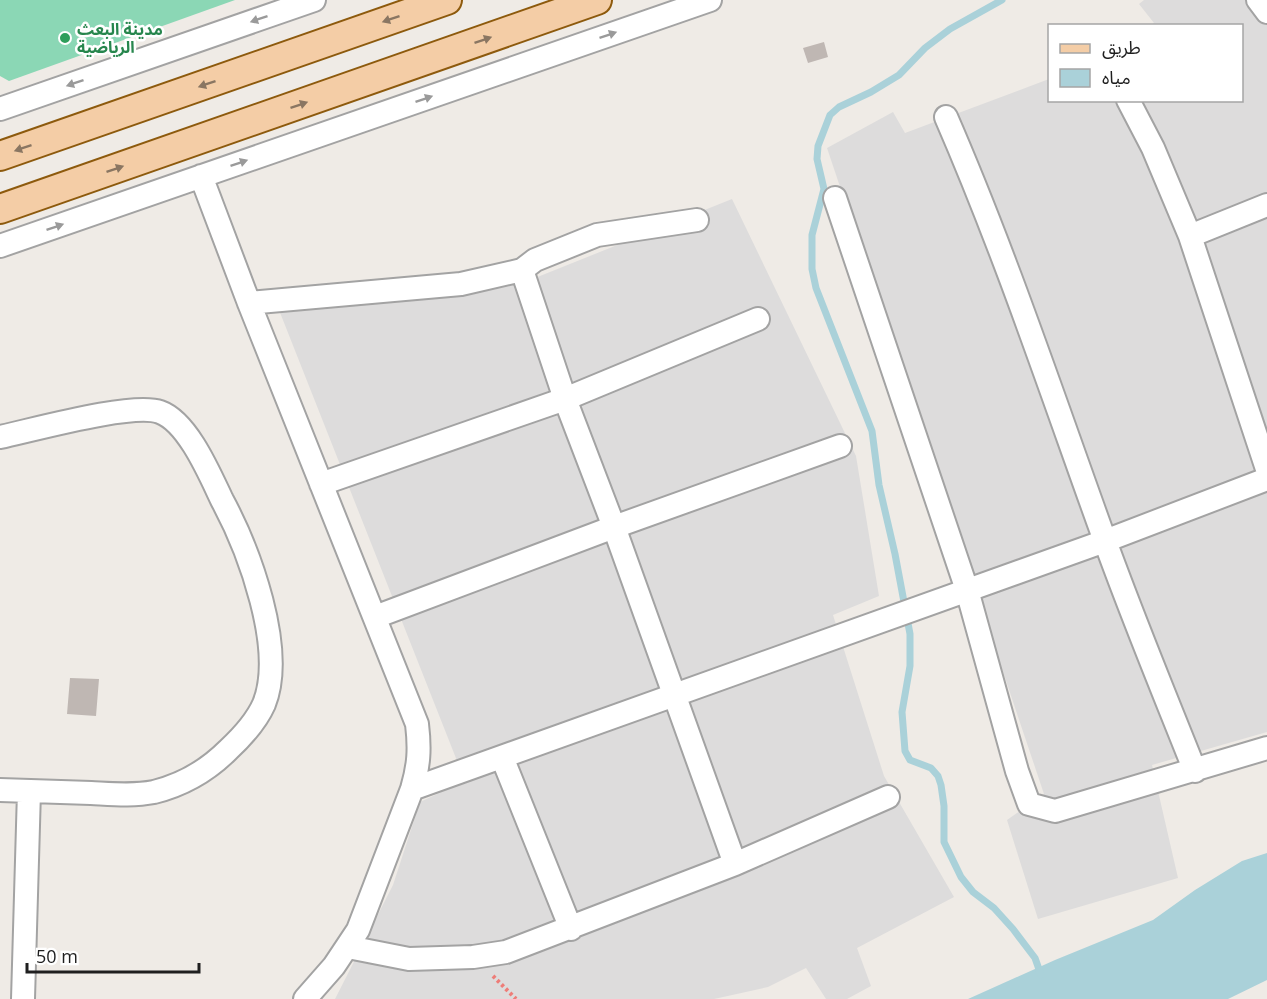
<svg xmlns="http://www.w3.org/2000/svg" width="1267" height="999" font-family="'Open Sans','Noto Sans Arabic',sans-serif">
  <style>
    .residential { fill: #dddcdc }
    .pitch { fill: #8bd7b5 }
    .water { fill: #aad1d9 }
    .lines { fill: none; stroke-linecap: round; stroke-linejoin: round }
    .stream { stroke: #aad1d9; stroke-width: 7 }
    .building { fill: #bfb7b3 }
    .minor-casing { stroke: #a3a3a3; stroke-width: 26 }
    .major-casing { stroke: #8d5a0d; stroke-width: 32 }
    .path { stroke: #ee7d78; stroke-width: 4; stroke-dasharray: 3 3; stroke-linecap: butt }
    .minor { stroke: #fff; stroke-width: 22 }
    .major { stroke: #f4cda6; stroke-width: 28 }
    .oneway { fill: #9a9a9a }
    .oneway2 { fill: #8a7662 }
    .leisure-dot { fill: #2e9e5b; stroke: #fff; stroke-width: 2 }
    .labels { text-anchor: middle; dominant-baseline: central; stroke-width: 5; stroke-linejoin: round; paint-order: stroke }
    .leisure-label { font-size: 16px; font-weight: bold; fill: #27864d; stroke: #fff; text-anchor: start }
  </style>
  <rect width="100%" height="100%" fill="#efebe6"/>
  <!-- residential -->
  <path class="residential" d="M1144 0H1267V732L1152 765 1178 878 1038 919 1007 820 1044 794 827 148 893 112 905 133 1049 79 1050 100 1060 101 1061 102 1066 100H1242V26L1151 25 1154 23 1139 4Z
    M732 199 856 456 879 596 833 615 884 776 954 897 857 948 871 986 847 999H826L806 968 768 987 714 999H335L393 885 420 802 465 781 279 310 535 278Z"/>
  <!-- pitch -->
  <path class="pitch" d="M0 0H235L9 81 0 76Z"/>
  <!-- water -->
  <path class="water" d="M1267 853V980L1228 999H968L1055 960 1153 920 1195 890 1242 861Z"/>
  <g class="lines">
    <!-- stream -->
    <path class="stream" d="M1002 0 950 29 925 48 899 75 871 92 839 107 830 115 818 146 817 159 824 189 812 235V269L816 288 872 431 879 485 895 554 910 634V666L902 712 905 751 910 760 931 768 938 776 941 785 944 806V842L961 877 973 892 994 908 1013 929 1035 958 1041 975"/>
  </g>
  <!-- building -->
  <path class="building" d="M824 42 828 57 808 63 803 48Z
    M70 678 99 679 96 716 67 714Z"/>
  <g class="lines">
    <!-- minor casing -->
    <g class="minor-casing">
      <path id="minor" d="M1258 0 1267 12
        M1128 100 1153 148 1190 236 1267 469
        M0 109 314 0
        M946 117C1006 255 1053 397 1104 538 1132 616 1164 693 1195 771
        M201 176 249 303 417 724C420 749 419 765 412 789L358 930 334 966 305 999
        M835 198 967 590 1017 771 1029 804 1055 811 1267 748
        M1190 236 1267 205
        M0 246 710 0
        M522 270 565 399 614 527 735 864
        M249 303 461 284 522 270 535 260 597 235 697 220
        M0 437C33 430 133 402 160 412 188 422 210 475 222 500 249 550 286 649 264 704 256 722 242 737 228 750 207 771 182 785 154 792 133 796 112 794 91 793 60 792 30 791 0 790
        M321 484 565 399 758 319
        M375 617 614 527 840 446
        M502 757 571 929
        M412 789 1105 541 1267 479
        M348 947 409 959 473 957 506 952 735 864 888 797
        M23 999 29 791"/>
    </g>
    <!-- major casing -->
    <g class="major-casing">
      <path id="major" d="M0 156 447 0
        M0 209 597 0"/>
    </g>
    <!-- path -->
    <path class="path" d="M493 976 516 999"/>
    <!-- minor -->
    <use href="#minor" class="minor"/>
    <!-- major -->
    <use href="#major" class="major"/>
  </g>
  <!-- one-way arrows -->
  <defs><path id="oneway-solid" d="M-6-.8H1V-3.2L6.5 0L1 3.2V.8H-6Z" transform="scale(1.5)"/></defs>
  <g class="oneway">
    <use href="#oneway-solid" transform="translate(259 19) rotate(161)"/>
    <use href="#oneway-solid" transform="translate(608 35) rotate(-19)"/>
    <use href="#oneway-solid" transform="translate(75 83) rotate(161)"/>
    <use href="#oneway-solid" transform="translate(424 99) rotate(-19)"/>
    <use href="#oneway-solid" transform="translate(239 163) rotate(-19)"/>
    <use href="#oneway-solid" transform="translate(55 227) rotate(-19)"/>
  </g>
  <g class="oneway2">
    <use href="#oneway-solid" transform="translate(391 19) rotate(161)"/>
    <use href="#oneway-solid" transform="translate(483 40) rotate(-19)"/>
    <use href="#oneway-solid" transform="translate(207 84) rotate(161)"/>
    <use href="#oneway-solid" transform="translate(299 105) rotate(-19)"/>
    <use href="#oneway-solid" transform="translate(23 148) rotate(161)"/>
    <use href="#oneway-solid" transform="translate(115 169) rotate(-19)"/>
  </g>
  <!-- markers -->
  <circle class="leisure-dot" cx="65" cy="38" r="6"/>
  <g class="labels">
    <!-- leisure labels -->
    <g class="leisure-label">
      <text x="77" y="29">مدينة البعث<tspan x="77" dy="18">الرياضية</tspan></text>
    </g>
  </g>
  <!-- legend -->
  <rect x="1048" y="24" width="195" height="78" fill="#ffffff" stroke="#a5a5a5" stroke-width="1.5"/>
  <rect x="1060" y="44" width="30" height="9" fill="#f4cda6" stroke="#a5a5a5" stroke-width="1.5"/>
  <text x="1102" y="54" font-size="18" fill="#1f1f1f">طريق</text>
  <rect x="1060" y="69" width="30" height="18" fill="#aad1d9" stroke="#a5a5a5" stroke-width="1.5"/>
  <text x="1102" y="84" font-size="18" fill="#1f1f1f">مياه</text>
  <!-- scale -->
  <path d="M27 963v9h172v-9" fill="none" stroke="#1f1f1f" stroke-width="3"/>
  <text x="36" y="963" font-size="18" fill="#1f1f1f" stroke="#ffffff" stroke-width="4.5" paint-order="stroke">50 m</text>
</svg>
